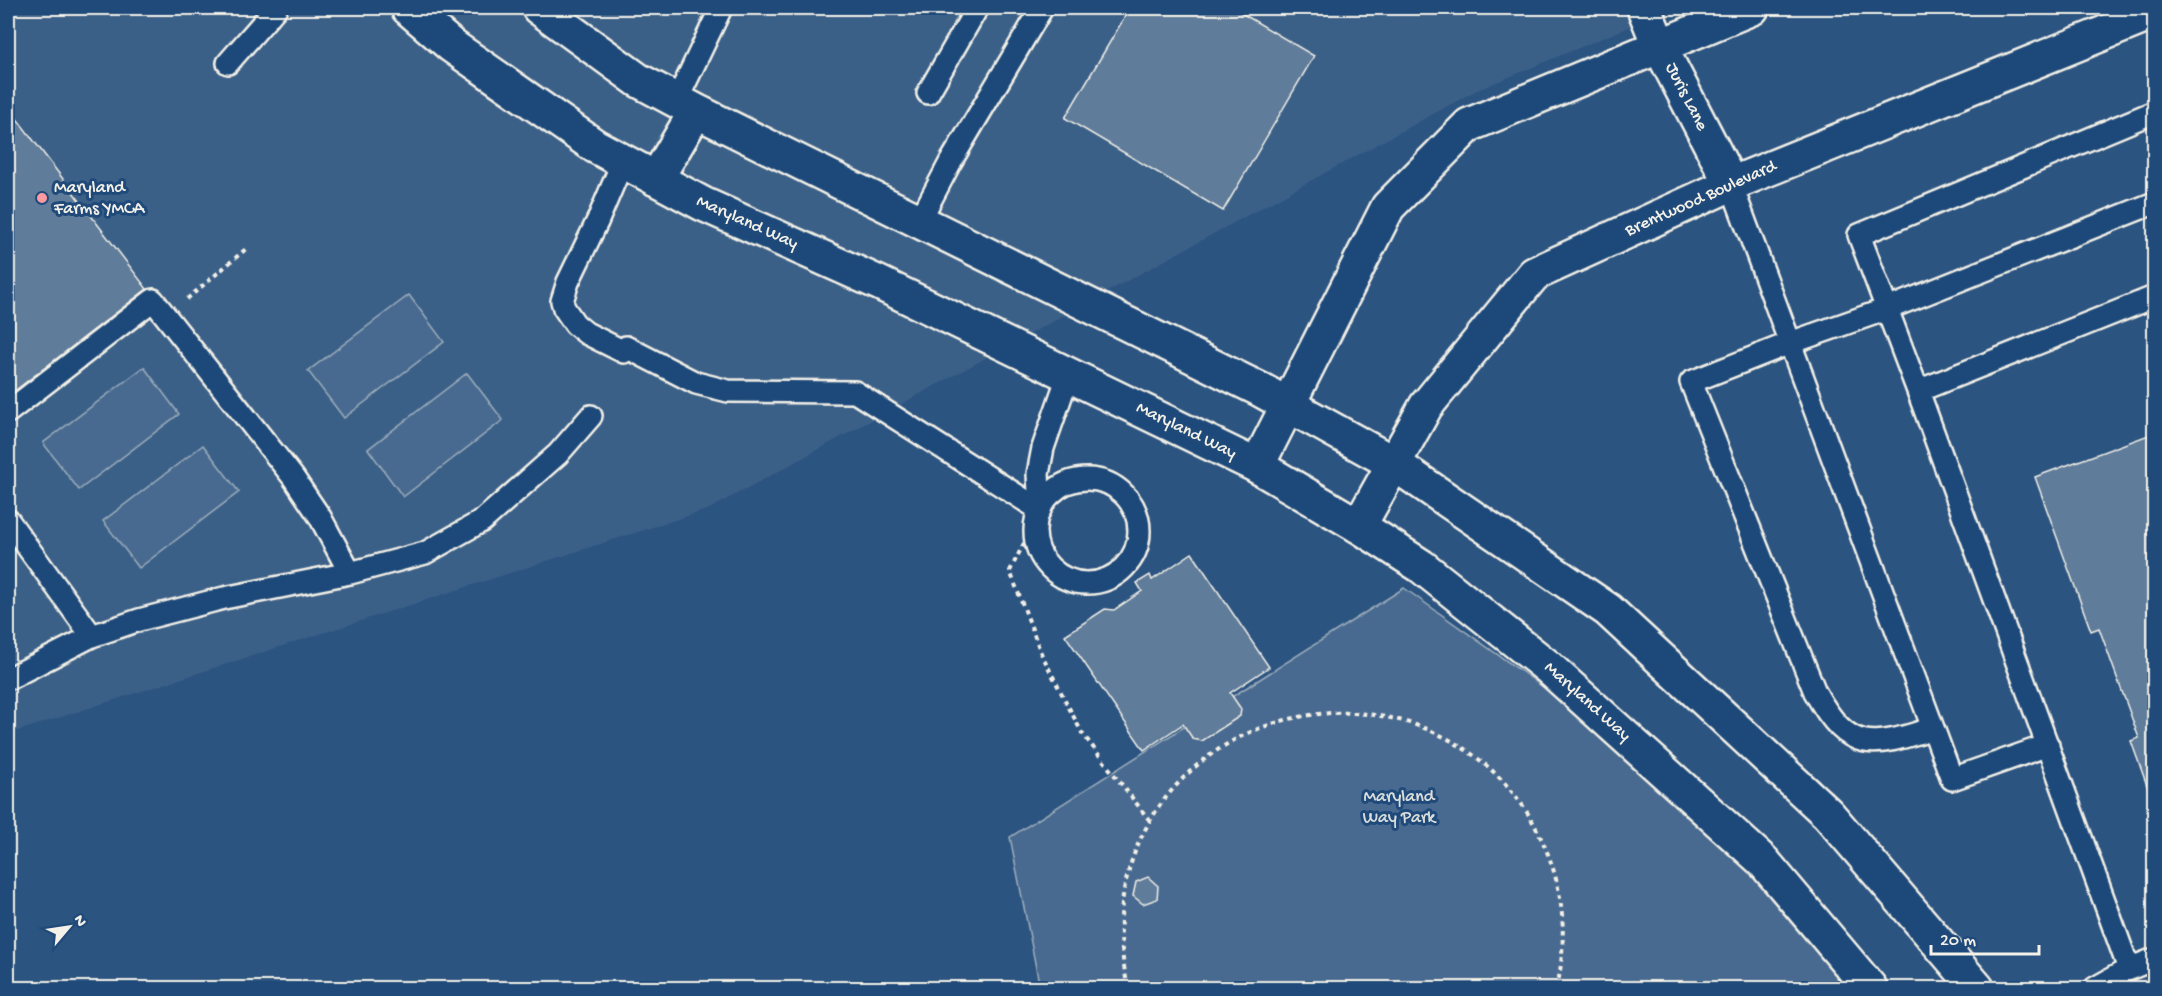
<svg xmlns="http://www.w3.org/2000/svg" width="2162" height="996" font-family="'Gochi Hand',sans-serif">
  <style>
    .built { fill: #3b6088 }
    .green { fill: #496b90; stroke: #9eaebc; stroke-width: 1.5 }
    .building { fill: #5e7b9a; stroke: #f4f1e8; stroke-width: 1.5 }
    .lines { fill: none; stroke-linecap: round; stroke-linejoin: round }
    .lane-casing { stroke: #f4f1e8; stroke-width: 26 }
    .street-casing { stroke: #f4f1e8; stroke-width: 38 }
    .secondary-casing { stroke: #f4f1e8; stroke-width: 38 }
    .path { stroke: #f4f1e8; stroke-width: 4; stroke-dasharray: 4.5 4.5; stroke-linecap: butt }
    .lane { stroke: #1f4a7a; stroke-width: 21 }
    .street { stroke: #1f4a7a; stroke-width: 33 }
    .secondary { stroke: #1f4a7a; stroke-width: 33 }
    .poi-dot { fill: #ff9aa2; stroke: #1f4a7a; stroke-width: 2 }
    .labels { text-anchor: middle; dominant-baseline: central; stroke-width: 6; stroke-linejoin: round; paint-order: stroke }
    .street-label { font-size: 18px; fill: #f4f1e8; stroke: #1f4a7a }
    .poi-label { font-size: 18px; fill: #f4f1e8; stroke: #1f4a7a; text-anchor: start }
    .park-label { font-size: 18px; fill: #dadddb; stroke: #1f4a7a }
  </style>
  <rect width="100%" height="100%" fill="#2c5481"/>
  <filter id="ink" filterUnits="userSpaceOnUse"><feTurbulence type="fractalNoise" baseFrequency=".0167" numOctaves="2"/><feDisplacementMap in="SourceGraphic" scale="12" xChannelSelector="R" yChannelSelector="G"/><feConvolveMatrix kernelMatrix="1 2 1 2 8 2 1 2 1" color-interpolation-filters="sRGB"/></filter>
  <g filter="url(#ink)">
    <!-- built -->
    <path class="built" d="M8 8H1675L1475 91 709 509 8 734Z"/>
    <!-- green -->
    <path class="green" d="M409 295 444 342 344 418 308 371Z
      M144 367 179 414 79 490 43 443Z
      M467 373 503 420 403 497 368 449Z
      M203 445 239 492 139 568 103 521Z
      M1404 588 1667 775 1866 988H1040L1010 837Z"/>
    <!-- building -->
    <path class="building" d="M1130 8H1233L1314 56 1223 211 1065 118Z
      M8 107 147 289 8 396Z
      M2154 433V805L2131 741 2139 738 2099 628 2091 631 2035 477Z
      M1192 553 1269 667 1230 693 1241 709 1240 716 1202 741 1193 739 1183 724 1144 750 1065 635 1105 609 1114 610 1142 591 1137 583 1150 575 1152 580Z
      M1148 877 1158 886 1157 899 1143 904 1133 896 1136 882Z"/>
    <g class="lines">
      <!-- lane casing -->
      <g class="lane-casing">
        <path id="lane" d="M228 63 276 8
          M928 93 977 8
          M677 100 721 8
          M623 161 598 220 568 282 562 301 564 308 575 324 586 333 624 352
          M1731 184 1790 343 1887 309 2154 203
          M920 220 951 161 1042 8
          M626 347 696 383 728 391 855 392 1040 510
          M1918 391 2154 297
          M8 412 153 300 293 477 320 517 350 573
          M1035 531a52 52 0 1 1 104 0a52 52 0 1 1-104 0Z
          M1040 510 1038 474 1043 448 1069 373
          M8 520 92 636
          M8 679 92 636 139 620 224 598 350 573 425 553 482 521 558 454 591 416
          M1933 728C1872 748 1849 754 1815 692L1691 382 1790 343 1933 728 1952 779 2048 745
          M2129 969 1918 391 1859 235 2154 112
          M2095 988 2129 969 2154 959"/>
      </g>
      <!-- street casing -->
      <g class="street-casing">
        <path id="street" d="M1644 8 1659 45 1731 184
          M1257 466 1388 207 1469 125 1752 8
          M1359 526 1426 406 1534 274 1731 184 2154 13"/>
      </g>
      <!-- secondary casing -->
      <g class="secondary-casing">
        <path id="secondary" d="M408 8 452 46 595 146 703 204 879 283 1257 466 1359 526 1421 566 1548 667 1763 861 1870 988
          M539 8 638 80 696 111 1261 390 1393 463 1608 610 1828 814 1977 988
          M656 179 696 111"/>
      </g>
      <!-- path -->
      <path class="path" d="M187 299 247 248
        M1028 535 1010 571 1041 653 1082 733 1150 821
        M1128 988C1121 955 1118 923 1124 890 1152 746 1309 674 1438 734 1482 755 1519 791 1539 834 1564 884 1568 934 1557 988"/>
      <!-- lane -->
      <use href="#lane" class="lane"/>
      <!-- street -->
      <use href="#street" class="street"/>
      <!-- secondary -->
      <use href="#secondary" class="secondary"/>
    </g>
  </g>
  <!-- markers -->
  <circle class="poi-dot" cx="42" cy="198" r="6"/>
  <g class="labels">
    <!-- street labels -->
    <g class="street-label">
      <text transform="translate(1686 97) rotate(63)">Juris Lane</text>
      <text transform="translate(1701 199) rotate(-24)">Brentwood Boulevard</text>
      <text transform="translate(747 223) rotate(24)">Maryland Way</text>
      <text transform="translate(1186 431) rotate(26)">Maryland Way</text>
      <text transform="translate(1587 702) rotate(42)">Maryland Way</text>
    </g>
    <!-- poi labels -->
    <g class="poi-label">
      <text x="54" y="188">Maryland<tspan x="54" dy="21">Farms YMCA</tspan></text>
    </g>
    <!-- park labels -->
    <g class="park-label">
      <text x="1399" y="797">Maryland<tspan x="1399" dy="21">Way Park</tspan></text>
    </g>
  </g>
  <!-- margin -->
  <rect width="2162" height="996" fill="none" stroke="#1f4a7a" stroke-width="30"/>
  <rect x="15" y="15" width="2132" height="966" fill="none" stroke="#f4f1e8" stroke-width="2" filter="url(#ink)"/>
  <!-- north arrow -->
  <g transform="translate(69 927) rotate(61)" stroke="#1f4a7a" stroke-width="4.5" paint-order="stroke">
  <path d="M0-4.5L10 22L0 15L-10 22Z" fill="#f4f1e8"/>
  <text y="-9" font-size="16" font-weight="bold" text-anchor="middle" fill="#f4f1e8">N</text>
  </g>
  <!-- scale -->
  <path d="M1931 945v9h108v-9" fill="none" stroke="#f4f1e8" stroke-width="3"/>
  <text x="1940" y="945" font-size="18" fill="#f4f1e8" stroke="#1f4a7a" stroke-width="4.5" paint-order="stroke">20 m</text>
</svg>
